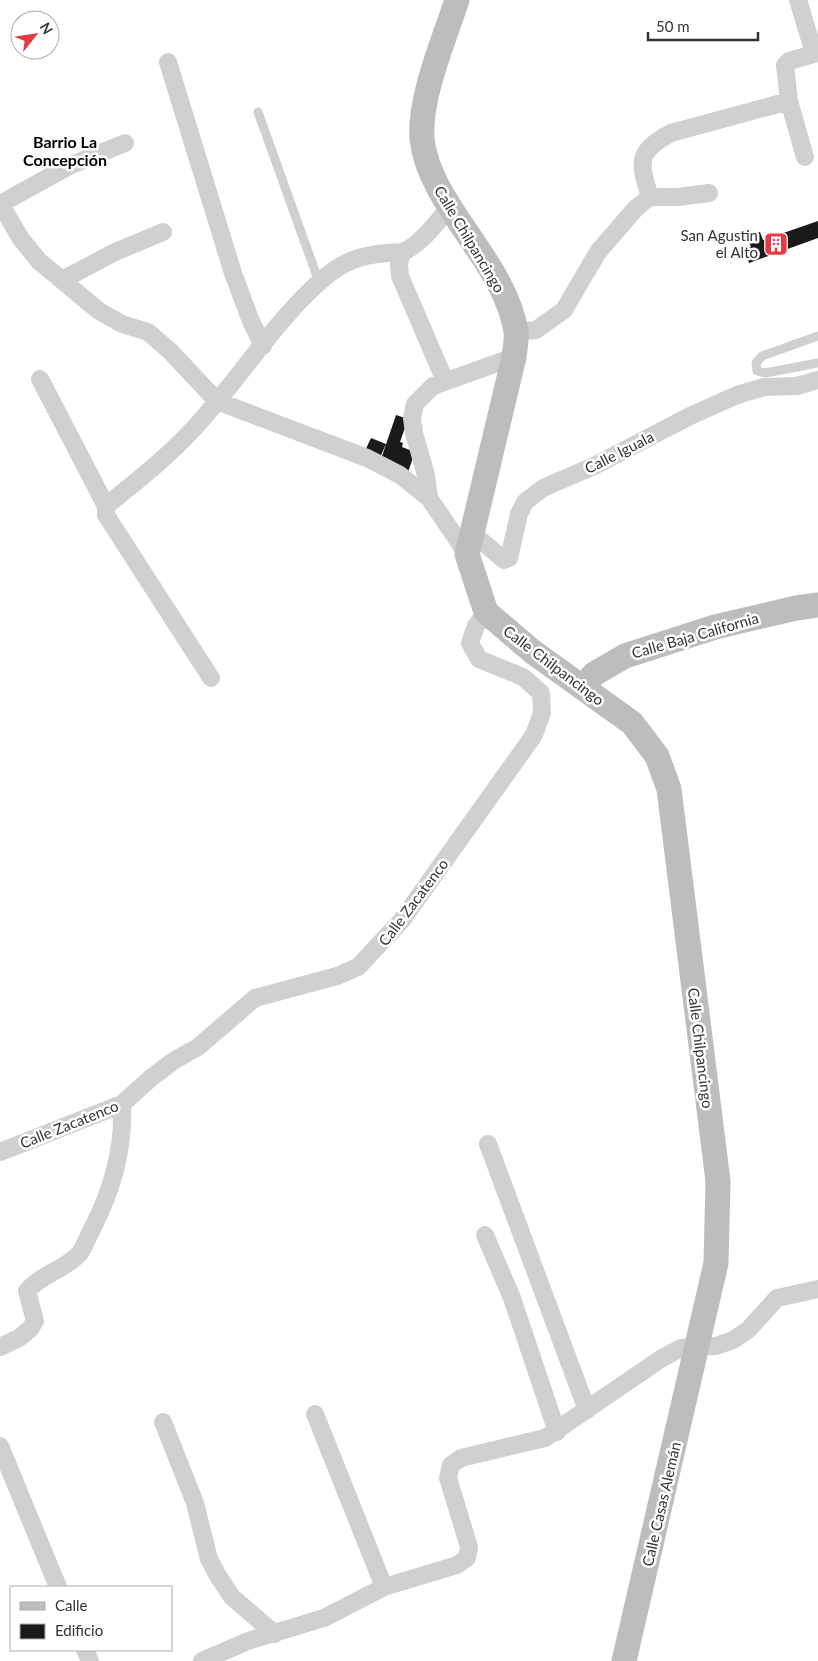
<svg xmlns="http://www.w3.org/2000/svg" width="818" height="1661" font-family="Lato,sans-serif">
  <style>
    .building { fill: #1a1a1a }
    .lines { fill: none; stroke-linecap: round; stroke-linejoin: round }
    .lane { stroke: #d0d0d0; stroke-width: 9 }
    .street { stroke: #d0d0d0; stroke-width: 18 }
    .secondary { stroke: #bdbdbd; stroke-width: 25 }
    .labels { text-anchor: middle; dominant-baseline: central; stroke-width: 5; stroke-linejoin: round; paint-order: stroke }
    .poi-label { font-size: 15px; fill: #333; stroke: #fff; text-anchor: end }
    .street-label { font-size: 15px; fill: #333; stroke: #fff }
    .neighbourhood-label { font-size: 16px; font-weight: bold; fill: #000; stroke: #fff }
  </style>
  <rect width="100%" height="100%" fill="#fff"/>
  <!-- building -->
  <path class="building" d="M818 221V238L749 263 744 249 751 247 747 237 760 232 763 240Z
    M396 415 408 419 400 442 403 443 402 447 415 452 407 475 380 462Z
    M371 438 386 444 379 460 364 453Z"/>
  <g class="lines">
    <!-- lane -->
    <path class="lane" d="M258 112 319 282
      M818 336 762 356 756 363 757 371 765 373 818 363"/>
    <!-- street -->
    <path class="street" d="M798 0 814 53
      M168 62 233 273 250 319 263 346
      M805 157 789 101 785 65 789 61 818 53
      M650 197H678L709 193
      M0 203 21 239 39 261 99 311 122 324 148 332 170 351 217 401 367 458 400 475 429 498
      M0 204 69 166 125 143
      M402 252 399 264 400 276 445 381
      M62 280 115 252 163 232
      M516 332 536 330 564 310 598 252 636 208 650 197C639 162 636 152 671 133L789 101
      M40 379 106 506
      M471 532 504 560 509 558 519 514 525 502 543 488 594 466 690 416 737 395 764 387 797 386 818 380
      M467 554 429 498 426 475 414 433 412 418 415 404 433 386 514 357
      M211 678 106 515V506C137 481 169 456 196 426 241 377 275 320 325 277 344 261 362 255 387 253 391 252 397 253 402 252 419 247 440 219 451 205
      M488 1144 587 1410
      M0 1152 122 1104 152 1077 175 1060 198 1047 255 998 337 976 358 967 402 920 534 735 542 713 541 693 523 677 479 659 470 643 476 626 486 612
      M485 1235 512 1298 557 1432
      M0 1347 19 1338 30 1329 35 1321 27 1291C41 1274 65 1270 80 1253 85 1246 88 1236 92 1229 113 1189 124 1149 122 1104
      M315 1414 384 1587
      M163 1422 195 1503 209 1559 218 1576 232 1597 275 1634
      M0 1446 58 1587
      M85 1650 90 1661
      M202 1661 248 1641 324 1618 384 1587 457 1565 467 1558 469 1547 448 1478 451 1465 461 1458 545 1438 662 1358 681 1348 716 1346 733 1340 748 1330 777 1298 818 1289"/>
    <!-- secondary -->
    <path class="secondary" d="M457 0C444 40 419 97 422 139 429 205 504 260 516 331 517 339 515 349 514 357L467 554 486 612 533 652 632 723 657 756 669 789 718 1181 716 1263 624 1661
      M583 687 594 674 625 656 715 627 796 608 818 605"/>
  </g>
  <!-- icons -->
  <defs>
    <g id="building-square" transform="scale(1.25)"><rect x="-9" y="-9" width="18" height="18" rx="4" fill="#e63946" stroke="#fff"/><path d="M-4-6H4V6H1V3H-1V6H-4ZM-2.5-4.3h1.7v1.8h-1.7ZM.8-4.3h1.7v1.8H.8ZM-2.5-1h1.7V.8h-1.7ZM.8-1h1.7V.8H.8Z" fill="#fff"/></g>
  </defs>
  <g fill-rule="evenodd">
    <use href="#building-square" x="776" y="244"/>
  </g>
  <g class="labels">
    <!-- poi labels -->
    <g class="poi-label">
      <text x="758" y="235">San Agustin<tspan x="758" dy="17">el Alto</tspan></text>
    </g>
    <!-- street labels -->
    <g class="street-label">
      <text transform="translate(470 239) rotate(59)">Calle Chilpancingo</text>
      <text transform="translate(619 452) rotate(-27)">Calle Iguala</text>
      <text transform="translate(695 635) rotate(-16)">Calle Baja California</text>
      <text transform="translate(554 665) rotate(37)">Calle Chilpancingo</text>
      <text transform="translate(413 902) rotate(-53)">Calle Zacatenco</text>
      <text transform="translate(701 1048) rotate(83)">Calle Chilpancingo</text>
      <text transform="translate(69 1124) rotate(-22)">Calle Zacatenco</text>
      <text transform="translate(661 1504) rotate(-77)">Calle Casas Alemán</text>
    </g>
    <!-- neighbourhood labels -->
    <g class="neighbourhood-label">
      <text x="65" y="141">Barrio La<tspan x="65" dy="18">Concepción</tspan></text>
    </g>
  </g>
  <!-- legend -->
  <rect x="10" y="1586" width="162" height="65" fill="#ffffff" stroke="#adadad"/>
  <rect x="20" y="1602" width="25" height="8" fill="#bdbdbd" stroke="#adadad"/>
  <text x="55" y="1611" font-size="15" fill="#333333">Calle</text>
  <rect x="20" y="1624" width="25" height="15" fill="#1a1a1a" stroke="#adadad"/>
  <text x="55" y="1636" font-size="15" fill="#333333">Edificio</text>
  <!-- north arrow -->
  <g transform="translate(35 35) rotate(60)"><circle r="24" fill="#ffffff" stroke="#adadad"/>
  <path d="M0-4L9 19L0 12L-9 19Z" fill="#e63946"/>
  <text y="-8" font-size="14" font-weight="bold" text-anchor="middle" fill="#333333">N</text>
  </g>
  <!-- scale -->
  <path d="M648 32v8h110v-8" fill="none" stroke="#333333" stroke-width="2.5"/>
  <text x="656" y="32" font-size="15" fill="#333333" stroke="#ffffff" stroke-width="4" paint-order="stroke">50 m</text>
</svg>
